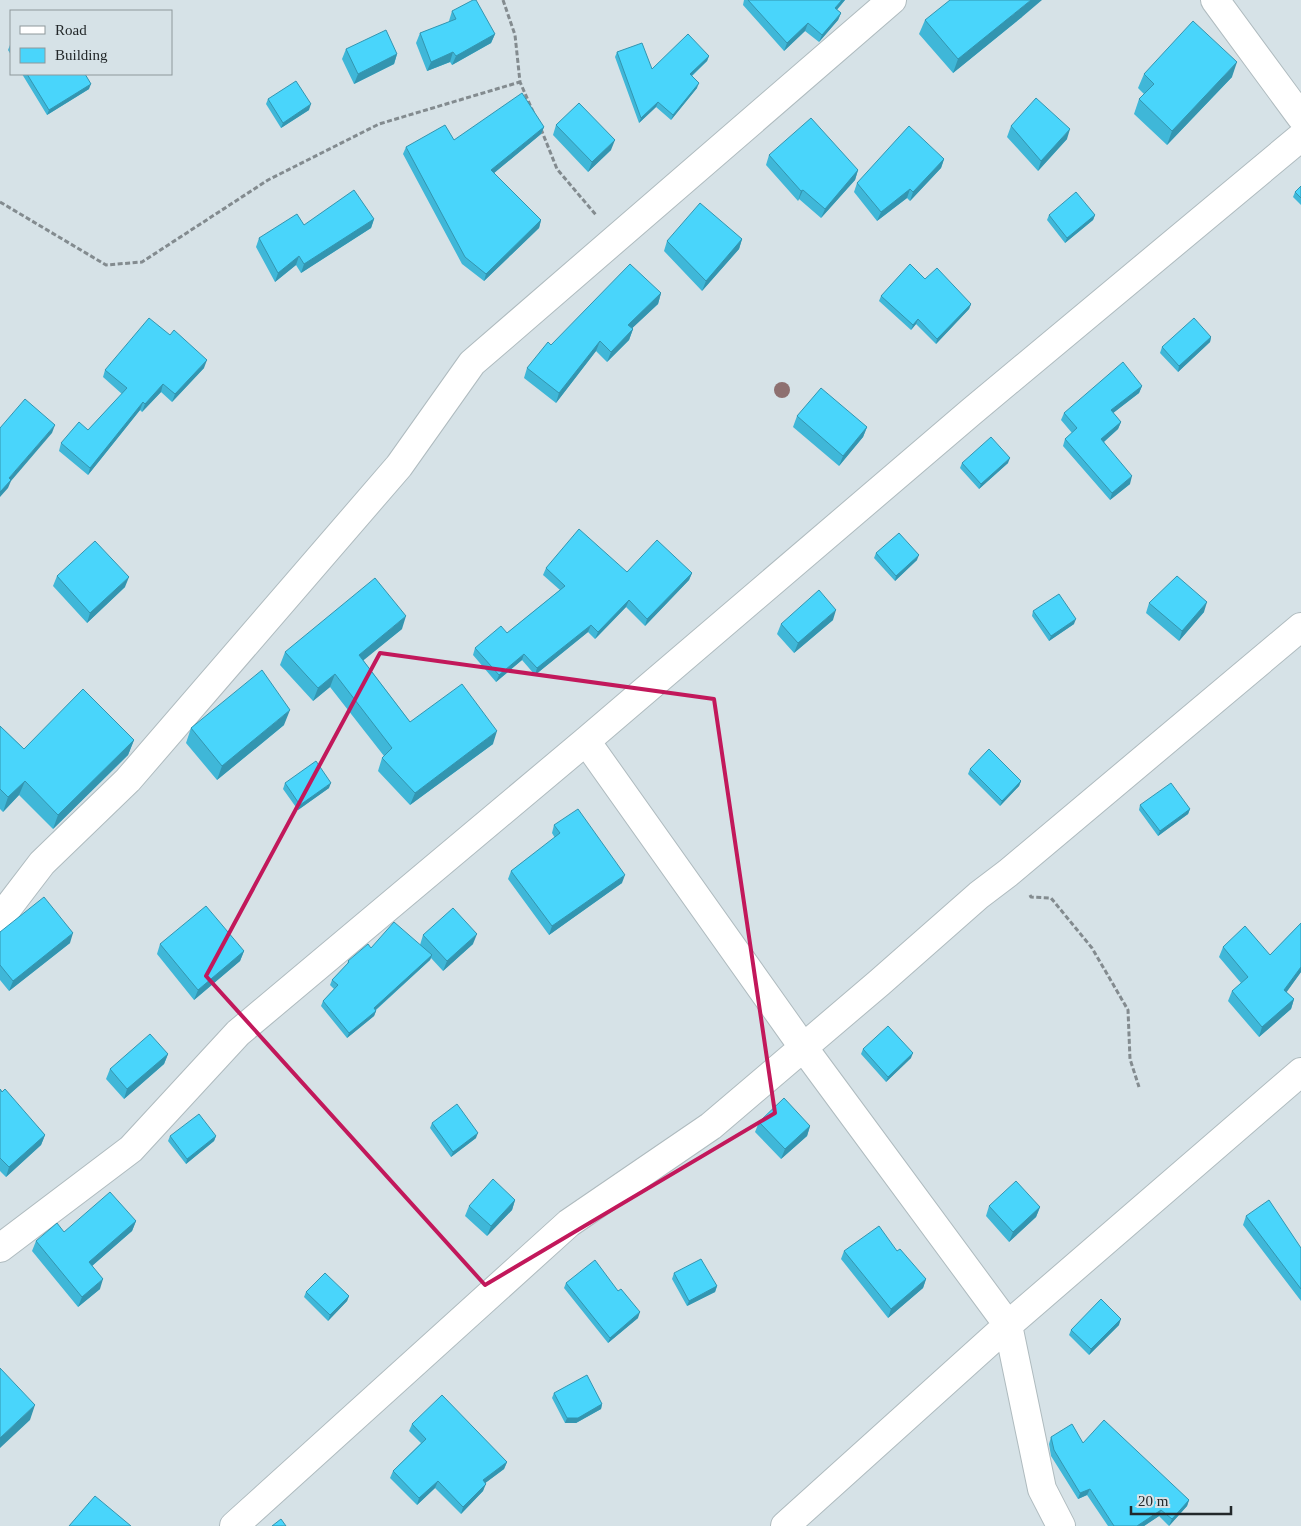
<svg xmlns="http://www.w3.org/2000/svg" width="1301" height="1526" font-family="'Times New Roman',serif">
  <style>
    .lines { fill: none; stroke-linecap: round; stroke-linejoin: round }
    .minor-casing { stroke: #afbbbf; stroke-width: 30 }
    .path { stroke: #838b8f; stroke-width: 3; stroke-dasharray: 5 2.5; stroke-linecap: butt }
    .minor { stroke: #fff; stroke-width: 28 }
    .tree { fill: #8e7070 }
    .wall { fill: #3fb7d8 }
    .shaded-wall { fill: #3395b0 }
    .building { fill: #49d5fb; stroke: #3395b0 }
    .marked { fill: none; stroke: #c2185b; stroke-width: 4; stroke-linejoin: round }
  </style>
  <rect width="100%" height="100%" fill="#d6e2e7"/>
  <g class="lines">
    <!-- minor casing -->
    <g class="minor-casing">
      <path id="minor" d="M1215 0 1301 117
        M586 741 803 1047 1008 1325 1042 1489 1061 1526
        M0 918 42 863 128 780 399 466 472 363 892 0
        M0 1248 131 1149 238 1033 586 741 971 412 1301 137
        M234 1526 569 1223 711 1126 879 983 979 895 1008 873 1301 627
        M785 1526 1008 1325 1301 1072"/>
    </g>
    <!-- path -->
    <path class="path" d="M503 0 515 35 520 82 534 114
      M541 129 557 169 596 215
      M0 202 106 265 142 262 268 180 379 124 520 82
      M1030 895 1031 897 1051 898 1092 948 1128 1010 1130 1059 1139 1087"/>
    <!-- minor -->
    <use href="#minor" class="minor"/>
  </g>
  <!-- trees -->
  <circle class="tree" cx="782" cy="390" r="8"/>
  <!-- wall -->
  <path class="wall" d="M744 0H845L837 10 841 13 838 20 819 42 805 31 784 51 743 5Z
    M452 11 495 34 491 43 452 65 450 62 427 71 416 43 420 33 450 22 449 21Z
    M1022 17 953 73 919 34 925 20Z
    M11 44V55L8 50 10 45Z
    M346 49 397 54 394 64 354 84 342 59Z
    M617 52 652 69 709 56 707 61 692 76 697 88 671 120 656 107 639 123 615 57Z
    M22 74H85L89 89 47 115Z
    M1144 74 1232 77 1167 145 1134 114 1139 99 1144 94 1138 88Z
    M268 99 309 110 281 128 266 104Z
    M556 125 611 150 588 172 553 135Z
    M1011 126 1067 139 1038 171 1007 137Z
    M544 127 541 134 494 173 541 220 539 228 484 281 462 264 403 154 406 147Z
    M769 155 858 170 855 180 821 218 799 199 798 201 766 165Z
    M944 159 941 168 910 201 907 198 877 221 854 192 857 183Z
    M1301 186V205L1293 197 1295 192Z
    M1049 215H1095L1093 220 1065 243 1047 220Z
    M374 219 371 228 301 273 296 265 275 282 256 247 259 238Z
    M742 239 739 249 702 291 664 251 667 241Z
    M661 293 658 304 632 328 633 329 629 340 607 362 596 351 556 403 524 378 527 368 551 345Z
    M881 296 971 304 969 309 936 344 916 324 911 330 879 301Z
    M1211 337 1210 342 1178 372 1160 353 1162 347Z
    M204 368 172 402 161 392 142 412 140 410 88 475 59 451 61 443 88 430 122 394 103 377 105 370Z
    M1142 386 1139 393 1113 413 1121 422 1118 429 1104 442 1130 484 1110 500 1063 446 1065 439 1072 433 1061 420 1064 413Z
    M797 416 867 427 863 437 839 466 793 427Z
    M962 463H1008L979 489 960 468Z
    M876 553 917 560 895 581 874 558Z
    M546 568 627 572 692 573 689 580 645 626 626 607 595 639 588 632 535 675 522 660 496 682 473 655 475 648 507 633 560 590 543 575Z
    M57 576 125 587 87 623 53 586Z
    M1149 603 1204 612 1179 641 1146 613Z
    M1033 611 1074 624 1049 641 1032 616Z
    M833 620 794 653 777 634 781 624Z
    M402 629 363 660 410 722 493 744 410 805 378 771 382 758 384 756 330 687 313 701 280 665 285 652Z
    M284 725 217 780 186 743 191 728Z
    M0 726 24 749 134 740 128 755 53 829 19 795 3 812 0 809Z
    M970 769 1021 781 1019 786 1000 806 968 774Z
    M285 783 329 788 298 810 283 789Z
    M1140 805 1190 809 1188 814 1158 836 1139 810Z
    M554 825 622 883 549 935 508 879 511 871 555 838 552 833Z
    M1301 923V972L1286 992 1294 999 1291 1009 1259 1037 1228 1001 1232 991 1241 983 1219 957 1223 947 1270 955Z
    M0 932 70 943 9 991 0 980Z
    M423 935 473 944 443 971 431 958 430 960 376 1010V1011L374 1016 347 1038 321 1006 323 1001 334 989 330 985 332 980 347 965 348 961 371 948 420 945Z
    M160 944 244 951 240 961 194 1000 157 954Z
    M863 1049 911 1058 886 1082 861 1054Z
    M168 1054 164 1064 124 1099 106 1079 110 1069Z
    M0 1089 45 1135 41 1145 6 1177 0 1171Z
    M759 1122 810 1126 807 1136 781 1159 755 1132Z
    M432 1123 476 1138 451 1157 430 1128Z
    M170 1136H216L214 1141 186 1164 168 1141Z
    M515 1200 512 1210 487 1236 465 1216 469 1206Z
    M989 1206 1040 1207 1036 1217 1009 1242 986 1216Z
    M1246 1216 1301 1248V1301L1243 1225Z
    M136 1221 132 1231 92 1266 100 1289 78 1307 32 1251 36 1241 64 1232Z
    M844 1251H897L926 1279 923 1288 888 1318 841 1259Z
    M674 1273 717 1286 715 1292 687 1306 672 1279Z
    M566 1283 638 1318 608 1343 564 1288Z
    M306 1292 349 1296 347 1301 328 1321 304 1297Z
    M1119 1325 1089 1355 1069 1335 1071 1330Z
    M554 1393 602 1404 601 1409 576 1423H565L552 1398Z
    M412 1424 507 1462 504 1469 485 1483 483 1491 461 1514 435 1488 417 1505 390 1478 393 1471 421 1443 409 1431Z
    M1051 1437 1083 1443 1189 1500 1187 1506 1169 1526 1159 1516 1144 1526H1108L1087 1495 1078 1499 1051 1456 1049 1444Z"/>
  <!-- shaded-wall -->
  <path class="shaded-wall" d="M842 0H845L832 15 835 8Z
    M1031 0H1042L1022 17 953 73 958 59Z
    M841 13 838 20 819 42 822 35Z
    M808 23 805 31 784 51 787 43Z
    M495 34 491 43 452 65 456 56Z
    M453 52 450 62 427 71 431 62Z
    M397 54 394 64 354 84 358 74Z
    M709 56 707 61 688 79 690 74Z
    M1237 62 1232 77 1167 145 1172 131Z
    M699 83 697 88 671 120 673 115Z
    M91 84 89 89 47 115 49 110Z
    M658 102 656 107 639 123 641 118Z
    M311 104 309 110 281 128 283 123Z
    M544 127 541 134 488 178 491 170Z
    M1070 129 1067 139 1038 171 1041 161Z
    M615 140 611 150 588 172 592 162Z
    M944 159 941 168 910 201 913 192Z
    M858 170 855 180 821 218 825 209Z
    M910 189 907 198 877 221 881 212Z
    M803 190 799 199 798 201 801 191Z
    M1095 215 1093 220 1065 243 1067 238Z
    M374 219 371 228 301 273 304 264Z
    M541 220 539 228 484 281 486 274Z
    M742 239 739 249 702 291 706 281Z
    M299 256 296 265 275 282 278 273Z
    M661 293 658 304 625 335 628 325Z
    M971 304 969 309 936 344 937 339Z
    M918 319 916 324 911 330 913 325Z
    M633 329 629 340 607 362 611 352Z
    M1211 337 1210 342 1178 372 1179 366Z
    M600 341 596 351 556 403 559 393Z
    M207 360 204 368 172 402 175 394Z
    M163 384 161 392 142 412 145 404Z
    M1142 386 1139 393 1108 417 1111 410Z
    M143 402 140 410 88 475 90 468Z
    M1121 422 1118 429 1099 446 1101 439Z
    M55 425 52 433 11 481 8 488 0 497V492L9 478Z
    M867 427 863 437 839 466 843 456Z
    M1010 458 1008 463 979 489 981 484Z
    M1132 476 1130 484 1110 500 1112 493Z
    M919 555 917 560 895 581 896 576Z
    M692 573 689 580 645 626 647 619Z
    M129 577 125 587 87 623 90 613Z
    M629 600 626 607 595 639 598 632Z
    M1207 602 1204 612 1179 641 1182 631Z
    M836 610 833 620 794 653 798 643Z
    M406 616 402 629 354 668 359 655Z
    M1076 619 1074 624 1049 641 1051 636Z
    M591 625 588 632 535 675 537 668Z
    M524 654 522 660 496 682 499 675Z
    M335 674 330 687 313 701 318 688Z
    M290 710 284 725 217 780 222 766Z
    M497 731 493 744 410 805 415 793Z
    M134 740 128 755 53 829 58 815Z
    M25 781 19 795 3 812 8 797Z
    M1021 781 1019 786 1000 806 1002 801Z
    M331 783 329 788 298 810 300 805Z
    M1190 809 1188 814 1158 836 1160 831Z
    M625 875 622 883 549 935 552 926Z
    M73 933 70 943 9 991 13 981Z
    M477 934 473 944 443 971 447 961Z
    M244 951 240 961 194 1000 198 990Z
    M432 955 430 960 372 1013 374 1008Z
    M1301 967V972L1281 1000 1284 990Z
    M1294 999 1291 1009 1259 1037 1262 1027Z
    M376 1011 374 1016 347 1038 349 1033Z
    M913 1053 911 1058 886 1082 888 1077Z
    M168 1054 164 1064 124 1099 127 1089Z
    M810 1126 807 1136 781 1159 785 1149Z
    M478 1133 476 1138 451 1157 453 1152Z
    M45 1135 41 1145 6 1177 9 1167Z
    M216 1136 214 1141 186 1164 187 1159Z
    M515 1200 512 1210 487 1236 491 1226Z
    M1040 1207 1036 1217 1009 1242 1013 1232Z
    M136 1221 132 1231 85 1272 89 1262Z
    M103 1279 100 1289 78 1307 82 1297Z
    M926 1279 923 1288 888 1318 891 1309Z
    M717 1286 715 1292 687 1306 689 1301Z
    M349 1296 347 1301 328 1321 330 1315Z
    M640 1312 638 1318 608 1343 610 1338Z
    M1121 1319 1119 1325 1089 1355 1091 1349Z
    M602 1404 601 1409 576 1423H565L567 1418Z
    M35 1405 30 1420 0 1448V1438Z
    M507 1462 504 1469 480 1487 483 1480Z
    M438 1481 435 1488 417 1505 419 1498Z
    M486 1484 483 1491 461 1514 463 1507Z
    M1090 1489 1087 1495 1078 1499 1080 1493Z
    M1189 1500 1187 1506 1169 1526 1172 1519Z
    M1161 1510 1159 1516 1144 1526H1137Z"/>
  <!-- building -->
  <path class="building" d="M473 0H476L495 34 456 56 453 52 431 62 420 33 456 19 452 11Z
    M748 0H842L835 8 841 13 822 35 808 23 787 43Z
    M950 0H1031L958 59 925 20Z
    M1193 21 1237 62 1172 131 1139 99 1154 84 1144 74Z
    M386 30 397 54 358 74 346 49Z
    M688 34 709 56 690 74 699 83 673 115 658 102 641 118 617 52 642 43 652 69Z
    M27 74H85L91 84 49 110Z
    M296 81 311 104 283 123 268 99Z
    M522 93 544 127 491 170 541 220 486 274 465 257 406 147 445 125 454 140Z
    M1036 98 1070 129 1041 161 1011 126Z
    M579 103 615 140 592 162 556 125Z
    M811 118 858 170 825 209 803 190 801 191 769 155Z
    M909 126 944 159 913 192 910 189 881 212 857 183Z
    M1301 186V198L1295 192Z
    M354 190 374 219 304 264 299 256 278 273 259 238 297 214 304 225Z
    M1076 192 1095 215 1067 238 1049 215Z
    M700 203 742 239 706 281 667 241Z
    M630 264 661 293 628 325 633 329 611 352 600 341 559 393 527 368 548 342 551 345Z
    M910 264 925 279 937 268 971 304 937 339 918 319 913 325 881 296Z
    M149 318 170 335 174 330 207 360 175 394 163 384 145 404 143 402 90 468 61 443 79 422 88 430 127 388 105 370Z
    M1194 318 1211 337 1179 366 1162 347Z
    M1123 362 1142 386 1111 410 1121 422 1101 439 1132 476 1112 493 1065 439 1077 428 1064 413Z
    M821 388 867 427 843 456 797 416Z
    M25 399 55 425 9 478 11 480 0 492V428Z
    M991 437 1010 458 981 484 962 463Z
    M579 529 627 572 657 540 692 573 647 619 629 600 598 632 591 625 537 668 524 654 499 675 475 648 501 626 507 633 565 586 546 568Z
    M899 533 919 555 896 576 876 553Z
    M95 541 129 577 90 613 57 576Z
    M1177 576 1207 602 1182 631 1149 603Z
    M375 578 406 616 359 655 410 722 462 684 497 731 415 793 382 758 392 748 335 674 318 688 285 652Z
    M819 590 836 610 798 643 781 624Z
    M1059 594 1076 619 1051 636 1033 611Z
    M262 670 290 710 222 766 191 728Z
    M83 689 134 740 58 815 25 781 8 797 0 789V726L24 749Z
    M989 749 1021 781 1002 801 970 769Z
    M316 761 331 783 300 805 285 783Z
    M1171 783 1190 809 1160 831 1140 805Z
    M578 809 625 875 552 926 511 871 560 833 554 825Z
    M44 897 73 933 13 981 0 965V932Z
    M206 906 244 951 198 990 160 944Z
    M453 908 477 934 447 961 423 935Z
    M394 922 432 955 374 1008 376 1011 349 1033 323 1001 338 985 332 980 349 962 348 961 368 944 371 948Z
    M1301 923V967L1284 990 1294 999 1262 1027 1232 991 1248 977 1223 947 1245 926 1270 955Z
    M888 1026 913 1053 888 1077 863 1049Z
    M150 1034 168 1054 127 1089 110 1069Z
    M0 1089 2 1092 5 1089 45 1135 9 1167 0 1158Z
    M784 1098 810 1126 785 1149 759 1122Z
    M457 1104 478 1133 453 1152 432 1123Z
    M199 1114 216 1136 187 1159 170 1136Z
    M493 1179 515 1200 491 1226 469 1206Z
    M1016 1181 1040 1207 1013 1232 989 1206Z
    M110 1192 136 1221 89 1262 103 1279 82 1297 36 1241 57 1223 64 1232Z
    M1269 1200 1301 1248V1289L1246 1216Z
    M879 1226 897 1251 900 1249 926 1279 891 1309 844 1251Z
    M701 1259 717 1286 689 1301 674 1273Z
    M595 1260 618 1291 621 1289 640 1312 610 1338 566 1283Z
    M325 1273 349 1296 330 1315 306 1292Z
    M1101 1299 1121 1319 1091 1349 1071 1330Z
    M0 1368 35 1405 0 1438Z
    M587 1375 602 1404 578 1418H567L554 1393Z
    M442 1395 507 1462 483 1480 486 1484 463 1507 438 1481 419 1498 393 1471 426 1439 412 1424Z
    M1104 1420 1189 1500 1172 1519 1161 1510 1137 1526H1114L1090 1489 1080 1493 1054 1450 1051 1437 1072 1424 1083 1443Z
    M95 1496 131 1526H69Z
    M281 1519 286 1526H272Z"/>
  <!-- marked area -->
  <path class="marked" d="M380 653 714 699 775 1113 485 1285 206 976Z"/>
  <!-- legend -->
  <rect x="10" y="10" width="162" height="65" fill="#d6e2e7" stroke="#8e989b"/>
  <rect x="20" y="26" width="25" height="8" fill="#ffffff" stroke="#8e989b"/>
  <text x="55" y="35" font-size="15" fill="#23282a">Road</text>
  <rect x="20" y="48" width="25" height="15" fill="#49d5fb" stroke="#8e989b"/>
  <text x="55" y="60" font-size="15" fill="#23282a">Building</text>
  <!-- scale -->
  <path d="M1131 1506v8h100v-8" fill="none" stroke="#23282a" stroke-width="2.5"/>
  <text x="1138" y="1506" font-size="15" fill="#23282a" stroke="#d6e2e7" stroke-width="4" paint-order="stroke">20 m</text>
</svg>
